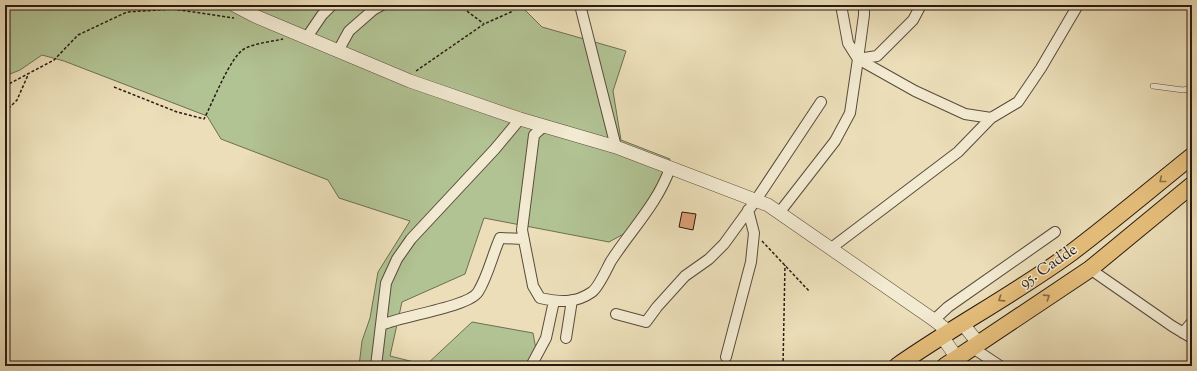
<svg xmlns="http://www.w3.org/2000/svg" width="1197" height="371" font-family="'Sorts Mill Goudy',serif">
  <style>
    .green { fill: #b1c293; stroke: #6e6e53 }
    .building { fill: #db9d74; stroke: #2a1a13 }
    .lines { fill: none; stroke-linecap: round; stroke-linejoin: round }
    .service-casing { stroke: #5a4b3c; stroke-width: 6 }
    .minor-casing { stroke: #5a4b3c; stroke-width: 12 }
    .tertiary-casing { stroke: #5a4b3c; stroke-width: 14 }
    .primary-casing { stroke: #2a1a13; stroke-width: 18 }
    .path { stroke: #2a1a13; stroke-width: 1.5; stroke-dasharray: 3 2; stroke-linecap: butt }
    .service { stroke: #f2ead1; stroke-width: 5 }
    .minor { stroke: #f2ead1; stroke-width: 10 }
    .tertiary { stroke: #f2ead1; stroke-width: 13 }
    .primary { stroke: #e6bf7c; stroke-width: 16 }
    .oneway { stroke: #886c48 }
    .labels { text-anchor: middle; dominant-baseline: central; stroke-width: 3; stroke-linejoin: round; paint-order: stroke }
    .street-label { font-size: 16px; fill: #2a1a13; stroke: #f2ead1 }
  </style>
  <rect width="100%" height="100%" fill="#ebdeb8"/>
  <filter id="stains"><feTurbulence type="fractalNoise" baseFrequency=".005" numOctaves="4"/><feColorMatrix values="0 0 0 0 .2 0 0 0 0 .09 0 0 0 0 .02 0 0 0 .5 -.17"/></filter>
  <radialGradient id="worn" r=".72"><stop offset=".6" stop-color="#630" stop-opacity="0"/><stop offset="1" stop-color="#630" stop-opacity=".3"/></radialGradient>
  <!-- green -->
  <path class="green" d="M5 5H520L542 27 626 51 613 91 621 140 670 159 659 183 627 232 609 242 484 218 465 274 402 302 390 356 426 365 472 322 533 333 539 366H359L362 341 370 318 378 272 410 221 339 198 328 180 221 139 207 116 64 61 42 55 20 70 5 76Z"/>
  <!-- building -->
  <path class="building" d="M682 212 696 214 693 230 679 227Z"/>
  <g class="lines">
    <!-- service casing -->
    <g class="service-casing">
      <path id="service" d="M1153 86 1183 90 1192 88"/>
    </g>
    <!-- minor casing -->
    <g class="minor-casing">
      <path id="minor" d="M580 5 616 147
        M841 5 848 43 858 59
        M307 37 322 15 332 5
        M338 51 349 31 373 10 382 5
        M858 59 877 56 913 20 921 5
        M858 59 864 15V5
        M544 126 534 135 522 230 533 286 540 298C559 302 575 304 592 292 599 287 607 268 611 261 631 230 658 203 670 168
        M779 213 835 141 850 113 858 59 915 91 965 114 991 118
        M830 249 958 152 991 118 1018 102 1041 68 1078 5
        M1090 269 1172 326 1192 338
        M616 314 646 322 657 307 685 276 709 259 724 244 756 200 821 102
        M934 320 948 307 1055 232
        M382 325C401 316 469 307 478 292 488 276 492 256 500 238L523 239
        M1183 333 1192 322
        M566 338 572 300
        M973 348 1000 366
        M726 357 751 262 754 233 748 210
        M376 366 386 283 397 259 411 239 495 149 520 119
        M531 366 546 338 554 301"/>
    </g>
    <!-- tertiary casing -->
    <g class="tertiary-casing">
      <path id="tertiary" d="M234 5 255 16 410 81 520 119 616 147 768 205 934 320 948 331
        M962 323 979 344
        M941 335 957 358"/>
    </g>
    <!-- primary casing -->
    <g class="primary-casing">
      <path id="primary" d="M897 366C954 326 1015 294 1071 253 1112 222 1152 188 1192 156
        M945 366 1090 269 1192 185"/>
    </g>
    <!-- path -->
    <path class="path" d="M459 5 484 24
      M416 71 484 24 511 12 518 5
      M5 86 54 60 78 35 127 12 173 9 234 18
      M114 87 177 112 204 119C212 104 230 57 244 49 255 43 270 42 283 39
      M5 112 17 100 28 75
      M762 241 809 291
      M783 366 785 265"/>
    <!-- service -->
    <use href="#service" class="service"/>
    <!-- minor -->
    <use href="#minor" class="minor"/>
    <!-- tertiary -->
    <use href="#tertiary" class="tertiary"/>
    <!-- primary -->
    <use href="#primary" class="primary"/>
  </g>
  <!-- one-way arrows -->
  <defs><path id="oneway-chevron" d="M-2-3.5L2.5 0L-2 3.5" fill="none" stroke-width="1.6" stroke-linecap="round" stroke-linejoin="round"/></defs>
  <g class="oneway">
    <use href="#oneway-chevron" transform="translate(1162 180) rotate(141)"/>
    <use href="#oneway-chevron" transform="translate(1047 297) rotate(-33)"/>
    <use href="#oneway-chevron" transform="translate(1001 299) rotate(147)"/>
  </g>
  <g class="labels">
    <!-- street labels -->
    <g class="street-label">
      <text transform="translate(1049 267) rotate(-34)">95. Cadde</text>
    </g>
  </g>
  <!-- margin -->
  <rect width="1197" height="371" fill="none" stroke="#ebdeb8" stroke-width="20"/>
  <rect x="6" y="6" width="1185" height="359" fill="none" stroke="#2a1a13" stroke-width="2"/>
  <rect x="10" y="10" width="1177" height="351" fill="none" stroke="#2a1a13"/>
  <rect width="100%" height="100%" filter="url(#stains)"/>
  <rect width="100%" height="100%" fill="url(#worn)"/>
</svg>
